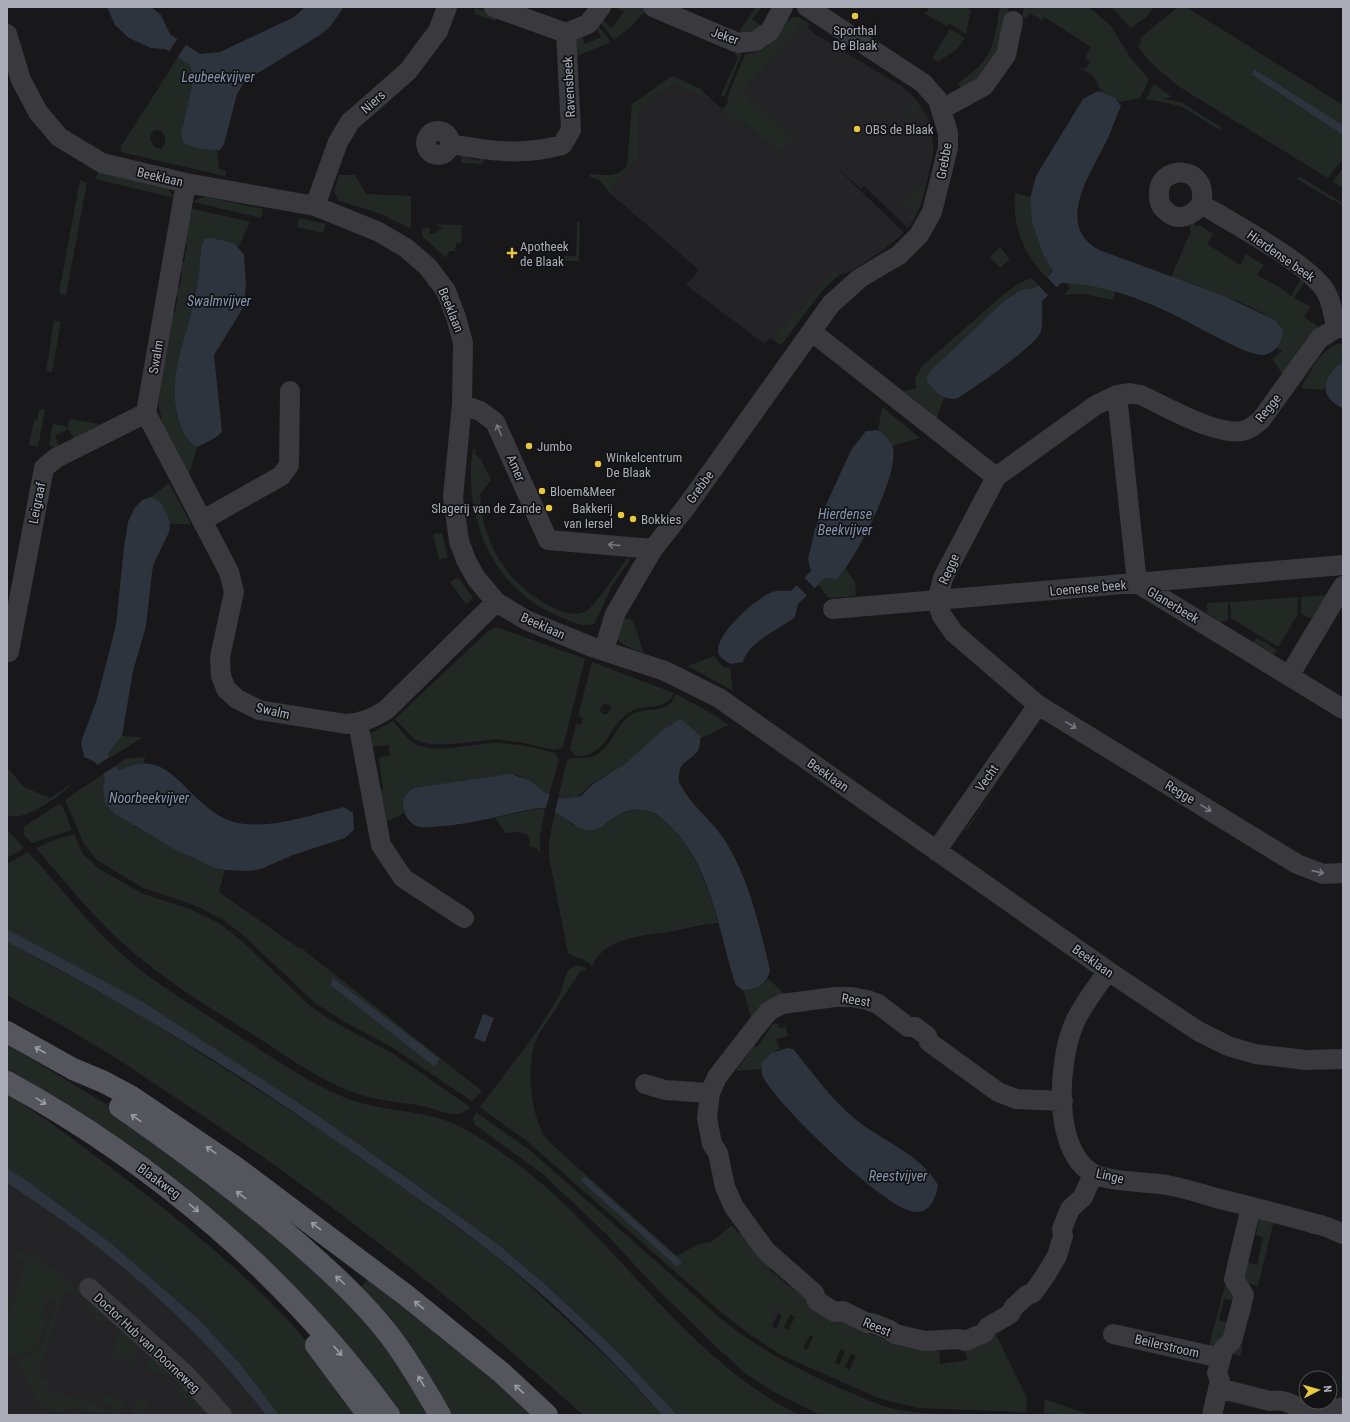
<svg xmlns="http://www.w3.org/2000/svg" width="1350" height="1422" font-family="'Roboto Condensed',sans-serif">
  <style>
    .built { fill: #242326 }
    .green { fill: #222924; fill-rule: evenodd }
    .water { fill: #2e343d }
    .pier { fill: #181719 }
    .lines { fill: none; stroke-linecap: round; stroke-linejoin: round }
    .minor { stroke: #39393e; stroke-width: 20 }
    .major { stroke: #55555d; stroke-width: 22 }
    .oneway { stroke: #777981 }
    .oneway2 { stroke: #999ba6 }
    .poi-dot { fill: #e8c741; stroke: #131214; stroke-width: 1.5 }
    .labels { text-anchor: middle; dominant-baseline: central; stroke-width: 3.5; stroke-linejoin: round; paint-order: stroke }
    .poi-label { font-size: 13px; fill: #aaadb8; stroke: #131214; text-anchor: start }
    .street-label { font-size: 13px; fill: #aaadb8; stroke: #131214 }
    .water-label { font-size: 14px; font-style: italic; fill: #8496b1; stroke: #131214 }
  </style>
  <rect width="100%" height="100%" fill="#181719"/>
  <!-- built -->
  <path class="built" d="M803 24 815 34 903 87 911 94 921 107 930 122 933 140V155L922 202 917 214 908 228 864 186 861 189 833 164 904 233 879 253 849 272 839 275 832 281 816 298 781 345 770 338 765 344 686 285 699 270 612 195V187L638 159 640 108 674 84 709 100 711 99 736 121 738 119 765 143 767 141 780 153 793 138 743 92Z
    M7 1162 228 1339 282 1415H7Z"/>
  <!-- green -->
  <path class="green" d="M616 7H642L649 10 642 14 632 26 614 40 599 21 603 19 611 28 624 12Z
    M756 7H762L752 19 761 26 756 32 738 34Z
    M930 7H965L971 10 966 34 949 23 947 26 925 14Z
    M1000 7H1009L1004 40 992 67 962 90 958 83C993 60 993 47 1000 7Z
    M1024 7H1089L1111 26 1129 56 1149 79 1140 98 1120 102 1116 98 1102 93 1094 77 1081 69 1078 71 1080 68 1085 69 1090 62 1085 58 1091 47 1044 17 1037 26 1041 20 1030 13 1026 19 1022 17Z
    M1111 7H1154L1146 17 1131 28Z
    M1178 7H1186L1343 105V125L1254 69 1252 75 1343 135V158L1328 178 1178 86 1152 64 1137 46 1141 44 1140 38Z
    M475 8 495 14 497 17 496 21 474 14Z
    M793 17H798L810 24 808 27 811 29 803 24 743 92 794 138 780 153 767 141 765 143 739 119 736 122 722 109 729 101 727 98 745 54C775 53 773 30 793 17Z
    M596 23 611 42 577 56 574 38 580 30 585 44 601 37 595 25Z
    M950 29 965 38 957 49 938 62 932 58Z
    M737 49 741 50 739 53 742 54 724 97 721 95 738 57 735 55Z
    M178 57 190 65 193 81 181 134 182 141 209 150H220L217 151 219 169 226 171 225 176 121 152 122 149 120 148ZM156 130 161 131 165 136V144L161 149 155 147 150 140 151 133Z
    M672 76 701 89 711 99 709 100 674 84 640 108 638 159 612 187V195L599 180 590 177V174C604 175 617 178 627 166L632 104Z
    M1154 84 1172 97 1163 99 1181 102 1221 127 1220 130 1180 106 1147 99V103L1146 99Z
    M916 100 921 107 910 119 904 114Z
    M462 153 466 157 479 161 480 157 484 158 483 164 461 163Z
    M1343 168V188L1333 182Z
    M99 172 168 189 175 198 95 179Z
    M339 175H355L366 194 411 196V229L381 214 339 201 334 192Z
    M1299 176 1343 203V205L1334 200 1333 201 1297 179Z
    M80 180 87 183 66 295 59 293Z
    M922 186 926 189 913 221 908 217 912 212 902 203Z
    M1015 193 1031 197C1028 224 1042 247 1053 270L1046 277C1023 253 1012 226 1015 193Z
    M207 197 263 209 261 218 193 202 200 198Z
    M190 208 250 222 238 248 235 244 201 247C200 265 198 283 194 301 185 341 166 379 179 421 183 433 186 441 197 447L188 478 164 428 159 408 158 398 170 312H175L178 297 174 296 175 287H180L182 272 178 271 180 262H184L187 246 183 245Z
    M299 218 326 224 323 233 297 227Z
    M577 222H580L579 261H564V256H576Z
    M422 224 423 230 428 227 430 229 429 234H434L442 228 435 224 462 225 461 243H457L454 250 461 251H449L446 258 422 236Z
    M1193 224 1197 226 1200 225 1213 234 1207 244 1240 265 1246 254 1264 265 1257 275 1281 288 1291 296 1301 279 1305 281 1294 298 1311 307 1304 317 1319 327 1306 339 1283 375 1272 359 1282 351 1277 348 1275 350C1279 344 1285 336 1282 328 1275 312 1191 283 1171 277L1191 231 1189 226Z
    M1000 247 1010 259 1000 268 990 257Z
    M834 271 839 275 821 292 781 345 773 338Z
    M1031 278 1038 284 1035 288 1014 294 1005 300 930 371 926 379 932 388 944 398 937 418 904 391 916 388 915 378 923 365 1003 295 1018 284Z
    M1068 283 1101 287 1115 291 1113 300 1084 294 1064 295 1069 289Z
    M54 320 61 322 52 372 46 371Z
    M1343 343V364H1340L1326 382 1324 390 1301 388C1311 371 1321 346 1343 343Z
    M882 407 920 438 892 446 878 431Z
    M39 410H45L38 447 29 445 34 420H37Z
    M69 419 100 424 74 438 68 429 55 436 59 446 54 448 49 444 53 424 68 427Z
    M473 448 476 450 474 453 481 459 491 480 480 494C482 507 482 522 487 533 491 545 498 558 505 568 517 587 564 624 586 611 597 604 618 570 627 558L630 560 612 586 595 623C584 629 571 621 560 617 493 590 462 517 473 448Z
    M169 483 191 524H170L168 516 151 497Z
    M442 533 448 557 439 560 433 534Z
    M846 569 855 582 856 596 829 598 818 585 825 578H837Z
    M458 577 473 598 466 604 450 582Z
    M1326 595 1311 619 1301 613V597Z
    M1298 597 1297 616 1278 647 1231 618 1230 602Z
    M1228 602V620L1220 622 1207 613V603Z
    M623 617 633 621 644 653C635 649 621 647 617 637Z
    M493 628H500L585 659 563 747 555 750 518 742 496 739 456 744H429L415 740 395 719 487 632Z
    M1257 638 1277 650 1274 655 1262 647 1255 649 1251 646Z
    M714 656 723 667 730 668 733 691 688 666Z
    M592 662 674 693C665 713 644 702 628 713 608 727 606 757 576 756L570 749 576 724 581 725 583 718 578 716ZM604 704 609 705 611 708 608 714H603L600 710 601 706Z
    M676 694 714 715 752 741 729 725 701 738V736L672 723C658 733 648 746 635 756 622 767 607 774 593 783 581 792 578 803 558 798L567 760C575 756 585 760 594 756 612 748 615 725 631 715 649 704 665 718 676 694Z
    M393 721C399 728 406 738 414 743 437 756 472 742 497 743 516 743 536 748 555 753L559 760 549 795C539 792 531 780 517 775L402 802 404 813 384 823 381 790 383 789 379 760 380 757 390 755 389 745 373 747 370 744 369 734Z
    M122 736 143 737 110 758 108 754Z
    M145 757 144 763 117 770 115 766 125 759Z
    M7 767 24 787 50 798 72 783C65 793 32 815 19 816 15 817 11 816 7 815Z
    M103 774 105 778 103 788 134 826 194 859 225 870 219 892 299 948 300 947 482 1091 472 1101 390 1046 345 1022 315 1003 243 935 225 921 194 905 143 888 97 860 84 844 65 800ZM333 979 440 1060 435 1066 330 985Z
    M998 783 967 830H965Z
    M59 804 63 807 72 830 32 843 24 835V827Z
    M540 808 545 809 540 837V853L536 848 529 846C533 829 516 832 506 833L495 818Z
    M637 809C682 812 709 886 718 923 703 924 688 928 673 931 646 936 604 936 592 967 585 957 576 959 568 953L549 857V841L555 812 560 813 572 825 602 827 620 814Z
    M7 829 24 848 7 858Z
    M74 834 83 854 98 868 143 894 190 909 219 923 244 943 309 1005 331 1020 395 1055 470 1107C458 1122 438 1109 423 1106 399 1102 374 1100 352 1092 320 1080 291 1059 263 1041 219 1013 172 986 133 952 99 924 65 882 36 848L54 840Z
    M28 852C57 883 83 917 113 946 149 981 195 1007 236 1034 270 1056 304 1080 341 1096 373 1110 408 1109 441 1119 465 1126 488 1143 508 1157 614 1233 681 1356 799 1415H677L618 1352 547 1286 500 1246 418 1186 320 1117 142 1002 7 929V864Z
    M7 942 136 1012 319 1129 408 1191 488 1250 517 1274 611 1361 662 1415H583C452 1296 312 1186 164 1090 140 1074 116 1057 91 1043 64 1026 35 1011 7 995Z
    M576 965 585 967 587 970 580 972C570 987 560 1002 550 1018 546 1024 540 1031 537 1038 525 1066 530 1117 548 1141L677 1256 698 1244 711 1242 732 1225 738 1233 743 1230 774 1266 770 1270C800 1297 849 1328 888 1340 904 1345 922 1346 939 1350L940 1364 967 1360 964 1348 995 1333 1027 1398 1026 1412 919 1408 881 1399 783 1356 752 1336 722 1313 528 1142 480 1107 538 1030 559 996 568 970ZM585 1176 681 1262 677 1267 581 1181ZM778 1313 782 1315 776 1329 772 1326ZM790 1314 795 1317 788 1330 784 1328ZM810 1335 813 1337 807 1350 803 1348ZM841 1349 845 1351 839 1365 835 1362ZM851 1354 856 1356 849 1370 845 1367Z
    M769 979 786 996 752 1020 743 990C753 990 762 985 769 979Z
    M783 1015 788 1036 776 1039 780 1049 771 1053 762 1062V1069L736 1071 754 1046 757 1047 773 1024 778 1023 779 1028 785 1027Z
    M7 1044 109 1106 200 1170 362 1314 433 1415H400L369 1374 203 1203 130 1145 90 1119 7 1071Z
    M7 1095C47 1118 82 1146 118 1173 178 1219 237 1266 289 1321 315 1350 338 1382 360 1415H279L241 1365 200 1321 111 1243 30 1183 7 1168Z
    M476 1112 532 1152 719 1317C759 1350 802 1372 849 1392 866 1399 882 1407 900 1410 925 1415 952 1414 977 1415H820L774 1392 746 1374 723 1353 660 1292 605 1233 544 1175 474 1124 473 1118Z
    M1259 1217 1274 1220 1258 1286 1247 1283 1242 1277 1246 1262 1257 1265 1263 1238 1256 1235Z
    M24 1250 54 1269 78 1290V1294L65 1291 38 1377 50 1381 48 1389 104 1407 101 1414 77 1407 61 1412 43 1406 35 1399 17 1360 38 1351 42 1348 56 1302 46 1299 41 1317 47 1319 37 1347 15 1357 7 1356V1311L10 1312 26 1262 14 1258 17 1253Z
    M369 1279 430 1327 535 1415H449L358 1289Z
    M1225 1285 1227 1286 1235 1298 1234 1301 1224 1299 1219 1320 1229 1323 1225 1339 1212 1347 1209 1346Z
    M93 1303 109 1318 108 1322 98 1319 96 1324 93 1323 97 1313 87 1310 86 1307Z
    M1250 1308H1252L1249 1319 1246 1318 1239 1346 1243 1347 1240 1356 1228 1353Z
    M122 1331H128L140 1347 134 1365 110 1358 118 1335Z
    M153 1357 171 1374 170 1377 147 1369 150 1360Z
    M185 1386 200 1402 199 1408 188 1405 189 1400 178 1396 180 1388Z
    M103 1395 126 1402 121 1415 109 1414 112 1405 101 1401Z
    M137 1397 148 1400 144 1415H132Z
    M1045 1399 1090 1415H1055L1044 1413Z"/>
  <!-- water -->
  <path class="water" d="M107 7H151L161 15 170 34 200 54 220 52 294 17 305 7H344L329 28 320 35 245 81 237 94 224 144 220 150C207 150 192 149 182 141L181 134 193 81 190 65 165 49 151 48 129 38 115 25Z
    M1254 69 1343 125V135L1252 75Z
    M1098 91 1116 98 1121 106C1115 119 1111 133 1104 146 1089 176 1055 226 1099 250L1222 295 1275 320 1283 330C1283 341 1275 355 1262 355 1247 355 1206 331 1190 323 1150 302 1107 284 1061 283L1042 301C1042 310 1043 322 1041 331 1038 345 972 389 958 398 944 402 933 391 926 379L930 371 1005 300 1021 290 1035 288 1053 271 1043 254 1032 222 1030 199 1036 176 1083 99Z
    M213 238 235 244 244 255 246 285 244 304 240 313 214 355 222 432 215 438 197 447C186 441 183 433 179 421 166 379 185 342 194 301 198 283 200 265 201 247L205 239Z
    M1340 364H1343V409C1339 406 1333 403 1330 399 1319 387 1330 372 1340 364Z
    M877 430C883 433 891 441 893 448 899 475 856 559 837 579L825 578 798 604 795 617C780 629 748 642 743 662L730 664C725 660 718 657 718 651 716 634 755 599 770 593 776 590 784 591 791 591L811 571 808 559 815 529 851 450 866 431Z
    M151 497 160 502 168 516 170 524 169 532 154 563 152 572 146 626 133 671 122 736 108 754 118 770C128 767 139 762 150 764 180 768 199 815 238 823 273 829 310 815 344 807L353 813 354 830 345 838 293 855 261 869 250 871 225 870 215 868 174 849 115 814 105 803 103 788 105 778 95 762 84 757 81 742 97 699 116 625 124 547 128 522 134 509 142 500Z
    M680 719 701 736C700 741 700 749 697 752 686 765 678 760 679 782 690 805 713 821 726 842 750 882 759 925 770 970 768 984 756 990 742 990L736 985C717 928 711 857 660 817 647 807 629 807 615 817 608 821 601 830 592 830 570 831 560 805 538 808 506 814 476 823 443 826 435 826 425 829 416 826 412 824 408 820 406 816 400 804 403 795 414 788L510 774 529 780 545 793 564 799 581 796 593 784 626 763 665 728Z
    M7 929 143 1002 320 1117 418 1186 500 1246 547 1286 618 1352 677 1415H662C612 1358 556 1304 497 1257 454 1223 409 1192 365 1161 249 1080 132 1006 7 942Z
    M333 978 440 1059 435 1067 330 985Z
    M483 1014 494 1018 485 1042 474 1038Z
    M788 1048 793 1049C813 1073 830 1098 854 1118 881 1141 920 1153 938 1185 936 1197 931 1213 915 1212 887 1211 776 1104 763 1077 761 1074 762 1067 762 1062L771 1053Z
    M7 1168 30 1183 111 1243 200 1321 241 1365 279 1415H266C195 1322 105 1246 7 1183Z
    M585 1176 682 1262 677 1267 581 1181Z"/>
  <!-- pier -->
  <path class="pier" d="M178 38 187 43 177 58 168 53Z
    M1045 275 1058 289 1050 297 1036 283Z
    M803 576 816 590 809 597 795 584Z
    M111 756 117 765 101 775 95 767Z
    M550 793 559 796 554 814 545 811Z"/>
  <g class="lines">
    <!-- minor -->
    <path class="minor" d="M494 7 566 33 588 24 601 7
      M653 7 738 43 756 41 770 31 783 7
      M7 34 21 80 38 112 59 137 102 163 186 183 315 206 379 232 406 248 428 267 446 291 456 317 463 343 462 404 453 497 459 541 466 560 476 578 496 602 526 620 592 647 665 671 719 698 1108 971 1198 1031 1228 1046 1255 1054 1306 1060 1343 1059
      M942 109 984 86 1006 55 1013 21
      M426 143a12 12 0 1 1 24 0a12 12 0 1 1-24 0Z
      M450 144C491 151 521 156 562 145L571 130 566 33
      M186 183 146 413 229 572 234 592 220 657 221 676 226 689 237 699 259 710 346 724C362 723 373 718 386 710L496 602
      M1201 204C1211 164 1156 163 1159 196 1159 202 1161 207 1165 210 1177 223 1193 216 1201 204 1231 222 1311 265 1326 292 1332 303 1334 316 1336 328
      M315 206 338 142 350 122 408 71 438 31 447 7
      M1343 328H1336L1319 339 1261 420C1257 423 1253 427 1248 429 1224 441 1165 406 1141 395L1129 393 1117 395 1096 405 996 477 943 578 937 601 942 616 954 633 1038 705 1297 864 1323 874 1343 873
      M812 332 996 477
      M1117 395 1137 583 1343 709
      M462 404 480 411 495 422 548 540 653 549
      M203 520 281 476 289 465 290 391
      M833 609 1343 565
      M604 650 615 614 653 549 686 507 831 304 860 278 899 255 919 235 932 212 948 148V133L938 100 923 83 807 7
      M9 652 44 468 56 458 146 413
      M1289 676 1343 586
      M358 723 381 845 403 878 464 918
      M936 851 1038 705
      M1108 971C1096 988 1082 1005 1074 1024 1058 1062 1052 1149 1092 1173 1107 1182 1148 1182 1167 1185 1183 1188 1200 1193 1216 1198 1254 1207 1290 1217 1327 1227L1343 1234
      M645 1084 665 1090 710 1093
      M1063 1101 1016 1099 998 1092 929 1042 927 1036 915 1027H908L878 1004 867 1000 852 997H835L782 1004 769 1011 759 1023 717 1077 710 1093 707 1118 712 1144 718 1153 725 1187 734 1207 766 1251 814 1293 817 1301 835 1312 843 1311 867 1323H872L890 1330 895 1334 925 1341 959 1339 965 1341 984 1333 988 1327 1010 1314 1014 1307 1027 1295 1033 1293 1045 1276 1057 1256 1063 1236 1062 1229 1070 1209 1083 1197 1093 1174
      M89 1288 186 1375 222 1415
      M1113 1334 1221 1358
      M1218 1388 1270 1401C1293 1398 1297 1411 1316 1415
      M1212 1415 1220 1381 1217 1373 1221 1358 1224 1348 1232 1341 1244 1295 1234 1279 1251 1207
      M1320 1415 1343 1407"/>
    <!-- major -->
    <path class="major" d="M7 1032 73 1069 104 1082 132 1097 234 1166 407 1296 502 1373 547 1415
      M7 1082C157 1164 288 1277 389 1415
      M120 1107C182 1150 241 1194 298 1243 331 1272 363 1301 390 1336 409 1361 424 1387 440 1415
      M316 1345 368 1415"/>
  </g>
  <!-- one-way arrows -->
  <defs><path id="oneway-shaft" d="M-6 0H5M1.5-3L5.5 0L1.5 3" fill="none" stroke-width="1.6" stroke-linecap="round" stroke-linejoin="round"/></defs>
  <g class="oneway">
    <use href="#oneway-shaft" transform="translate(499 430) rotate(-114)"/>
    <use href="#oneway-shaft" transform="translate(614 545) rotate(-175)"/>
    <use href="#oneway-shaft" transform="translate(1071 725) rotate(32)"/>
    <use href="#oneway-shaft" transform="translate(1206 808) rotate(31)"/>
    <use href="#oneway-shaft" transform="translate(1318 872) rotate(13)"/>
  </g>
  <g class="oneway2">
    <use href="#oneway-shaft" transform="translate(40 1050) rotate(-150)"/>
    <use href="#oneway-shaft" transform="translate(41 1101) rotate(32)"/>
    <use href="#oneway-shaft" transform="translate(136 1118) rotate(-145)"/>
    <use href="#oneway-shaft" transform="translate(211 1150) rotate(-145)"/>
    <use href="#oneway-shaft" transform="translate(241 1195) rotate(-142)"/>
    <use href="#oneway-shaft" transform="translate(194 1208) rotate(40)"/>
    <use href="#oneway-shaft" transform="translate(316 1226) rotate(-143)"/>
    <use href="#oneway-shaft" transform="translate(340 1280) rotate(-138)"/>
    <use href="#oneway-shaft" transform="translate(419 1305) rotate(-141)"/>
    <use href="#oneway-shaft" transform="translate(338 1351) rotate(49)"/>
    <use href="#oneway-shaft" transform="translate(421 1381) rotate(-120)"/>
    <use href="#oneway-shaft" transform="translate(519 1389) rotate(-137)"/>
  </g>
  <!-- markers -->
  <g class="poi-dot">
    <circle cx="855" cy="16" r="4"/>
    <circle cx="857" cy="129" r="4"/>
    <path d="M510 247h4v4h4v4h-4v4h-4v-4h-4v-4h4z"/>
    <circle cx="529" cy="446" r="4"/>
    <circle cx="598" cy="464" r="4"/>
    <circle cx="542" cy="491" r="4"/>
    <circle cx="549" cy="508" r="4"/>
    <circle cx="621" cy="515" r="4"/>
    <circle cx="633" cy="519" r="4"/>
  </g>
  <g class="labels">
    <!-- poi labels -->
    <g class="poi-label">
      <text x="855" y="30" text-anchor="middle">Sporthal<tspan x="855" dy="15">De Blaak</tspan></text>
      <text x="865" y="129">OBS de Blaak</text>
      <text x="520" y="246">Apotheek<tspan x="520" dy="15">de Blaak</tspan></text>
      <text x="537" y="446">Jumbo</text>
      <text x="606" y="457">Winkelcentrum<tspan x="606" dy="15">De Blaak</tspan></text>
      <text x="550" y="491">Bloem&amp;Meer</text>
      <text x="541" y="508" text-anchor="end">Slagerij van de Zande</text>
      <text x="613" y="508" text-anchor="end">Bakkerij<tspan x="613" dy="15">van Iersel</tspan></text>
      <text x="641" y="519">Bokkies</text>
    </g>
    <!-- street labels -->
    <g class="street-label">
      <text transform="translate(725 36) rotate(19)">Jeker</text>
      <text transform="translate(569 87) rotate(-93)">Ravensbeek</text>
      <text transform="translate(373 102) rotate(-42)">Niers</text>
      <text transform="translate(944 161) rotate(-80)">Grebbe</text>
      <text transform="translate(160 177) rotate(13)">Beeklaan</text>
      <text transform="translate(1281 256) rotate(35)">Hierdense beek</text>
      <text transform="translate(451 310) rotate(68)">Beeklaan</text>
      <text transform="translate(156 357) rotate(-80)">Swalm</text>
      <text transform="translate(1268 408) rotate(-51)">Regge</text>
      <text transform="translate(516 468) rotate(66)">Amer</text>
      <text transform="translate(700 487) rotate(-54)">Grebbe</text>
      <text transform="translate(37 503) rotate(-79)">Leigraaf</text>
      <text transform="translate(949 569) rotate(-66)">Regge</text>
      <text transform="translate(1088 588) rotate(-5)">Loenense beek</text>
      <text transform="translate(1173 605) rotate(31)">Glanerbeek</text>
      <text transform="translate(543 626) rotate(24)">Beeklaan</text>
      <text transform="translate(273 711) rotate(13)">Swalm</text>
      <text transform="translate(828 775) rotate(35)">Beeklaan</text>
      <text transform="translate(987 778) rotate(-55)">Vecht</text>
      <text transform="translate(1180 792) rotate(31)">Regge</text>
      <text transform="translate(1093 961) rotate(35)">Beeklaan</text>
      <text transform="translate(856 1000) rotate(9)">Reest</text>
      <text transform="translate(1110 1176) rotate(13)">Linge</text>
      <text transform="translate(159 1181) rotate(36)">Blaakweg</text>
      <text transform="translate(877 1327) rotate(23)">Reest</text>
      <text transform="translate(147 1343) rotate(43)">Doctor Hub van Doorneweg</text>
      <text transform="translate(1167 1346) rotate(13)">Beilerstroom</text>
    </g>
    <!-- water labels -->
    <g class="water-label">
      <text x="218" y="77">Leubeekvijver</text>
      <text x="219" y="301">Swalmvijver</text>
      <text x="845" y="514">Hierdense<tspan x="845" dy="16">Beekvijver</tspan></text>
      <text x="149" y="798">Noorbeekvijver</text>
      <text x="898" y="1176">Reestvijver</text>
    </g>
  </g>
  <!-- border -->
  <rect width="1350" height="1422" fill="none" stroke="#aaadb8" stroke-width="16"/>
  <!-- north arrow -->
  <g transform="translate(1318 1390) rotate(84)"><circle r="19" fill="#131214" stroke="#4f5056"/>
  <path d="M0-3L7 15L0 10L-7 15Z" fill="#e8c741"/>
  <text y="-6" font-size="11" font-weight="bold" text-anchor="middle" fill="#aaadb8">N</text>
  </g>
</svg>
